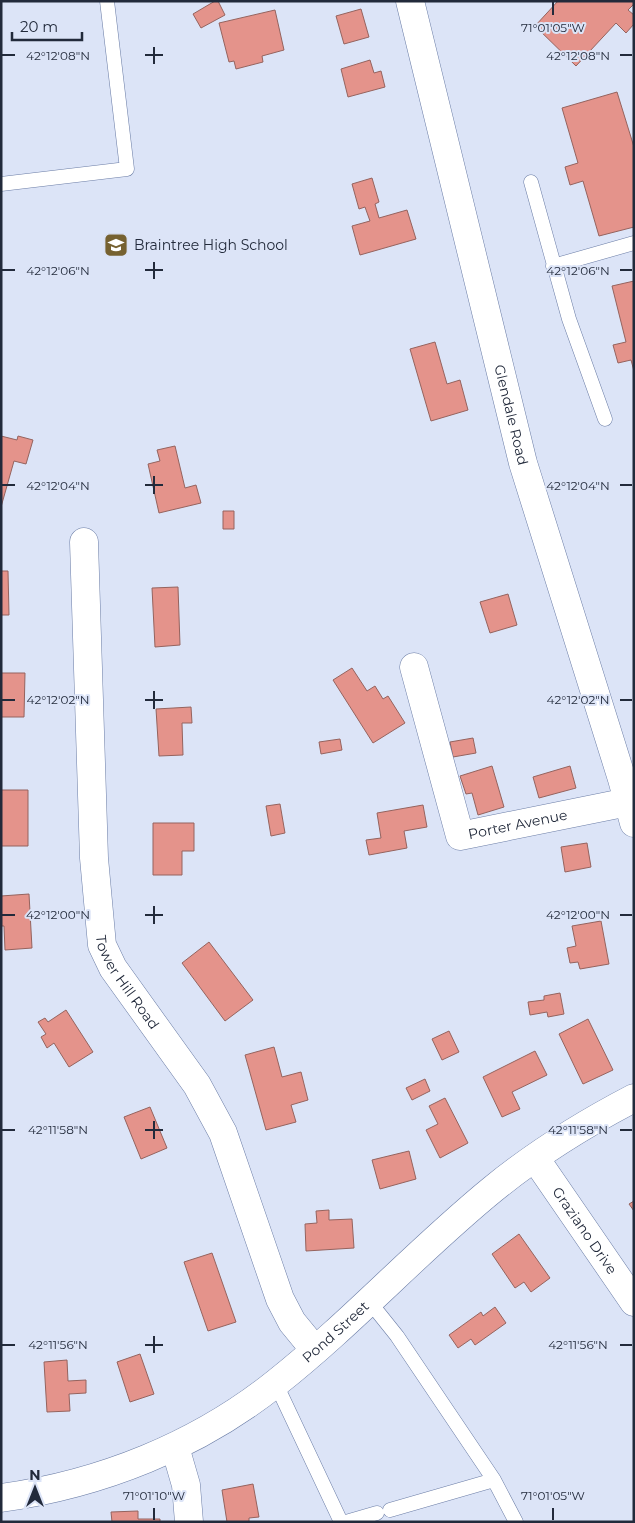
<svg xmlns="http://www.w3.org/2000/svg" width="635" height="1523" font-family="Montserrat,sans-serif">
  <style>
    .building { fill: #e4938b; stroke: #95635e }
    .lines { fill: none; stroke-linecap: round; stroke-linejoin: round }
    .lane-casing { stroke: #6b7da6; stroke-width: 15 }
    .street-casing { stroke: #6b7da6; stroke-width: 29 }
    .secondary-casing { stroke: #6b7da6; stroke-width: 29 }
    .lane { stroke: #fff; stroke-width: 14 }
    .street { stroke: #fff; stroke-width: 28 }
    .secondary { stroke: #fff; stroke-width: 28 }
    .ticks { fill: none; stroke: #222a3b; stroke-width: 2 }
    .labels { text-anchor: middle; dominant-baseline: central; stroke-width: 4; stroke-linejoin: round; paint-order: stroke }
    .poi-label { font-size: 14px; fill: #222a3b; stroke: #dce4f7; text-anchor: start }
    .street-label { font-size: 14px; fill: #222a3b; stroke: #dce4f7 }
    .ticks-label { font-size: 12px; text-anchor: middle; fill: #222a3b; stroke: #dce4f7; stroke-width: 4; stroke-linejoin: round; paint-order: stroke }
  </style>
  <rect width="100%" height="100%" fill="#dce4f7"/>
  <!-- building -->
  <path class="building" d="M215 1H218L225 15 201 28 193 14Z
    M558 1H634V4L628 10 634 15V24L626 33 616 23 576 66 535 26Z
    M361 9 369 37 344 44 336 16Z
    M275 10 284 50 262 56 263 62 236 69 234 61 229 62 219 23Z
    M370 60 374 73 381 71 385 87 348 97 341 69Z
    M617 92 634 147V227L599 236 583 181 570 185 565 167 578 163 562 108Z
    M372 178 379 202 375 204 379 218 407 210 416 239 360 255 352 226 370 221 365 207 359 209 352 184Z
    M634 281V371L631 360 618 363 613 345 626 342 612 286Z
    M435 342 447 384 460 380 468 410 431 421 410 349Z
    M1 436 17 440 18 436 33 440 26 464 14 461 1 507Z
    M175 446 185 488 196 485 201 503 159 513 148 464 160 461 157 450Z
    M223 511H234V529H223Z
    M1 571H8L9 615H1Z
    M178 587 180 645 155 647 152 588Z
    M508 594 517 625 490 633 480 602Z
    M352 668 367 691 375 686 383 699 388 696 405 723 373 743 333 680Z
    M1 673H25L24 717H1Z
    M191 707 192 723H182L183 755 159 756 156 709Z
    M473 738 476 753 453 757 450 742Z
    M340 739 342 750 321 754 319 742Z
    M492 766 504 807 478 815 472 793 466 794 460 776Z
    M570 766 576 788 539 798 533 777Z
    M1 790H28V846H1Z
    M280 804 285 833 271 836 266 806Z
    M423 805 427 827 404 831 407 848 369 855 366 840 381 838 377 813Z
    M153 823H194V851H182V875H153Z
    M587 843 591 867 565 872 561 847Z
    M29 894 32 948 5 950 4 926H1V896Z
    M601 921 609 964 580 969 578 962 570 963 567 948 576 946 572 926Z
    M209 942 253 1000 225 1021 182 963Z
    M560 993 564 1014 548 1017 547 1012 530 1015 528 1002 544 1000V996Z
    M66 1010 93 1052 69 1067 54 1043 47 1048 41 1037 46 1034 38 1022 45 1018 48 1022Z
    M588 1019 613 1070 583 1084 559 1034Z
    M449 1031 459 1052 442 1060 432 1039Z
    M274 1047 282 1077 301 1072 308 1100 291 1105 296 1122 266 1130 245 1055Z
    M535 1051 547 1075 512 1092 520 1109 502 1117 483 1077Z
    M425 1079 430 1091 412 1100 406 1088Z
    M445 1098 468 1143 440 1158 426 1130 438 1124 429 1106Z
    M150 1107 167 1148 141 1159 124 1117Z
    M409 1151 416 1179 380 1189 372 1160Z
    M634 1201V1211L629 1204Z
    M329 1210V1220L352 1219 354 1248 306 1251 305 1224 317 1223 316 1211Z
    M519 1234 550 1278 531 1292 524 1282 515 1288 492 1254Z
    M212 1253 236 1322 208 1331 184 1262Z
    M495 1307 506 1323 475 1345 471 1339 458 1348 449 1335 481 1312 483 1316Z
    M140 1354 154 1394 130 1402 117 1362Z
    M67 1360 68 1381 86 1380V1393L69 1394 70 1411 47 1412 44 1362Z
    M253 1484 259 1517 249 1518V1522H227L222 1490Z
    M138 1511V1519H160V1522H112L111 1512Z"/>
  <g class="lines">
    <!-- lane casing -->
    <g class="lane-casing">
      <path id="lane" d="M531 182 569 319 605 419
        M1 184 127 169 107 1
        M553 266 634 243
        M369 1301 397 1336 494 1480 516 1522
        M276 1384 341 1522
        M390 1510 494 1480
        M346 1522 377 1513"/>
    </g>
    <!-- street casing -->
    <g class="street-casing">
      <g id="street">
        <path id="s1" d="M410 1 523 463 622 779 634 823"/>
        <path id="s2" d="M84 542 94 858 102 945 113 968 197 1085 223 1133 280 1299 292 1322 315 1350"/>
        <path id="s3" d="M414 667 460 836 628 802"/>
        <path id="s4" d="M535 1158 634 1302"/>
        <path d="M175 1447 186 1485 189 1522"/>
      </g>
    </g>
    <!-- secondary casing -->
    <g class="secondary-casing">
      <g id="secondary">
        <path id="s5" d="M1 1498C101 1484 197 1446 276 1383 352 1323 418 1250 493 1189 536 1154 584 1124 634 1098"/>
      </g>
    </g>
    <!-- lane -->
    <use href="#lane" class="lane"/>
    <!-- street -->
    <use href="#street" class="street"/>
    <!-- secondary -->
    <use href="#secondary" class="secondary"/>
  </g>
  <!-- ticks -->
  <path class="ticks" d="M553 2V15M154 47V64M2 55H15M145 55H163M620 55H632M154 262V279M2 270H15M145 270H163M620 270H632M154 476V494M2 485H15M145 485H163M620 485H632M154 691V709M2 700H15M145 700H163M620 700H632M154 906V924M2 915H15M145 915H163M620 915H632M154 1121V1139M2 1130H15M145 1130H163M620 1130H632M154 1336V1353M2 1345H15M145 1345H163M620 1345H632M154 1508V1520M553 1508V1520"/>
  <!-- icons -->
  <defs>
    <g id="school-square" transform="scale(1.25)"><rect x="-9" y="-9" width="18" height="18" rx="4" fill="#766130" stroke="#dce4f7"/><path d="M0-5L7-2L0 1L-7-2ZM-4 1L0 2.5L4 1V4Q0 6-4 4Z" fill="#fff"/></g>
  </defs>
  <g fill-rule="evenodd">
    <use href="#school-square" x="116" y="245"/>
  </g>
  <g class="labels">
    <!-- poi labels -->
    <g class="poi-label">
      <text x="134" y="245">Braintree High School</text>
    </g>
    <!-- street labels -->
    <g class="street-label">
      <text stroke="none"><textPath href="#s1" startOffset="426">Glendale Road</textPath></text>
      <text stroke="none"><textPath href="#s3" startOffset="234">Porter Avenue</textPath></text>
      <text stroke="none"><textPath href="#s2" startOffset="448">Tower Hill Road</textPath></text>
      <text stroke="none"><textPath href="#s4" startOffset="88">Graziano Drive</textPath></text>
      <text stroke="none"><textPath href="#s5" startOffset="380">Pond Street</textPath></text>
    </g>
  </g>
  <g class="ticks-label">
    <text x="553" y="32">71°01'05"W</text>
    <text x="58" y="60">42°12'08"N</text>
    <text x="578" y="60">42°12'08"N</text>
    <text x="58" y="275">42°12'06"N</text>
    <text x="578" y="275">42°12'06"N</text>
    <text x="58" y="490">42°12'04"N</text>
    <text x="578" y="490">42°12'04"N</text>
    <text x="58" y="704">42°12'02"N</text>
    <text x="578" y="704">42°12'02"N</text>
    <text x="58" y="919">42°12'00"N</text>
    <text x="578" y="919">42°12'00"N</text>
    <text x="58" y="1134">42°11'58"N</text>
    <text x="578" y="1134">42°11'58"N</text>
    <text x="58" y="1349">42°11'56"N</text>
    <text x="578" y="1349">42°11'56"N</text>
    <text x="154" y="1500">71°01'10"W</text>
    <text x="553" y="1500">71°01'05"W</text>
  </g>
  <!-- border -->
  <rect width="635" height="1523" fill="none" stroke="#222a3b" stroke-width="5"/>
  <!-- north arrow -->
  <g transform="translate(35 1488)" stroke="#dce4f7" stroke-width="4" paint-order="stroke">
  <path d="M0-4L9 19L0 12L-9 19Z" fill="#222a3b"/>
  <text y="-8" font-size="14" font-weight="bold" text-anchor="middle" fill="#222a3b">N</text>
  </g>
  <!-- scale -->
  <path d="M12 32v8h70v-8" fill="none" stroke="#222a3b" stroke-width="2.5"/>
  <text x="20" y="32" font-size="15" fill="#222a3b" stroke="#dce4f7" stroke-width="4" paint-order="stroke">20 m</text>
</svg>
